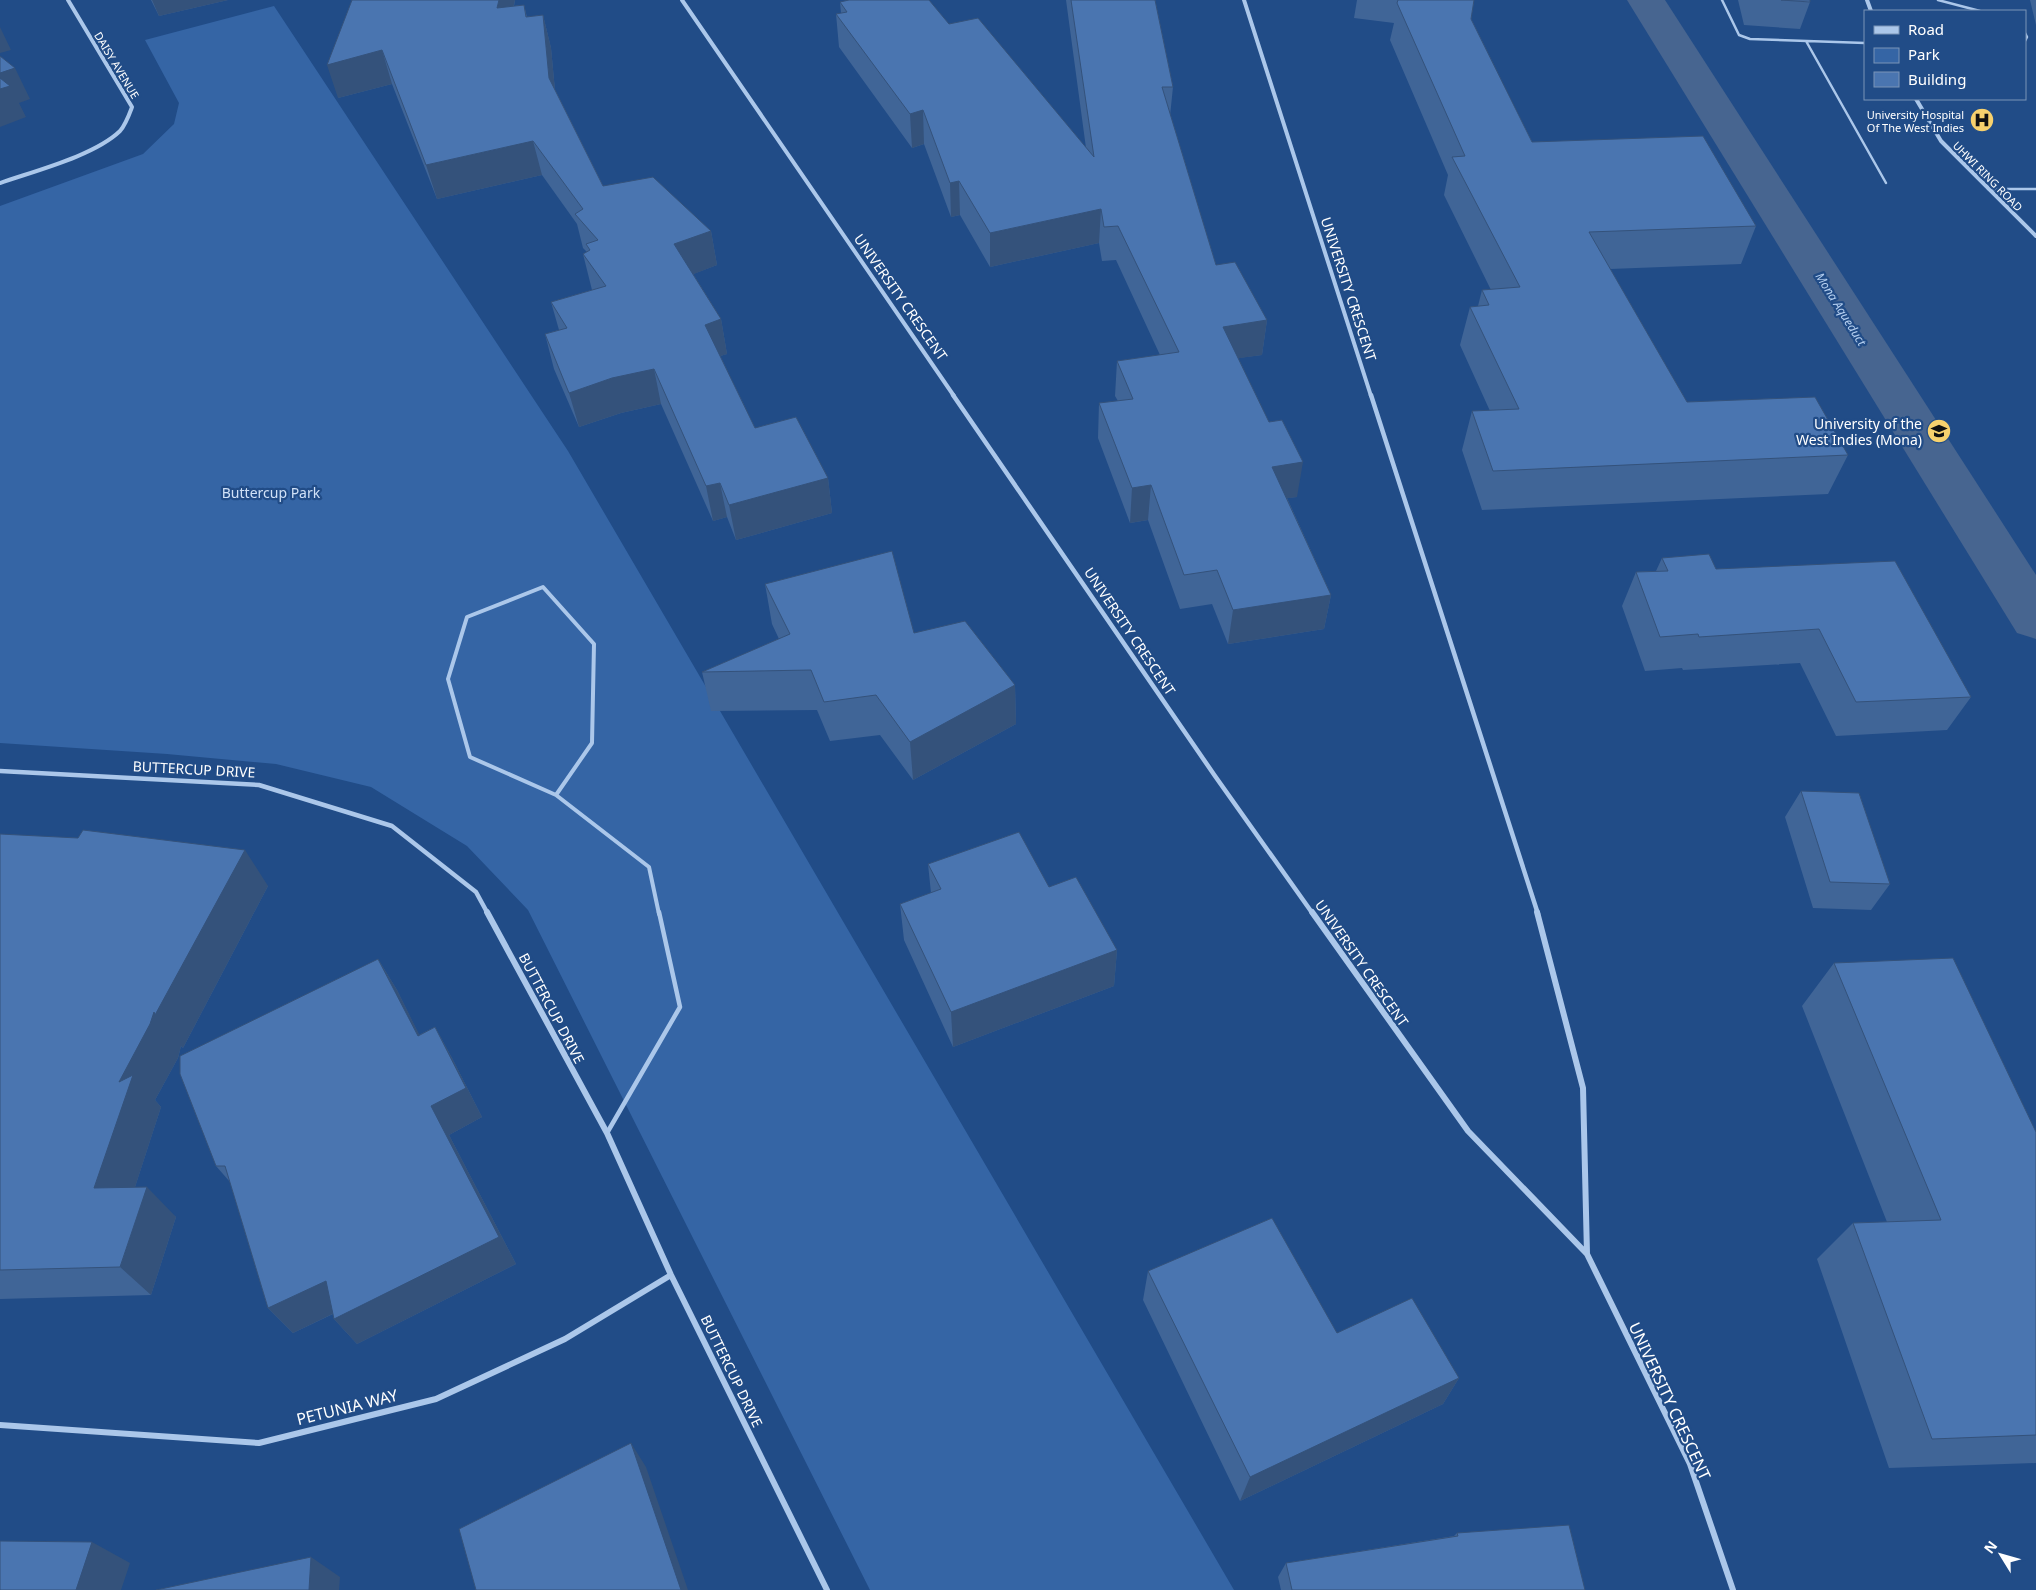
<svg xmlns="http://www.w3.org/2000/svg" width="2036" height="1590" font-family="'Noto Sans',sans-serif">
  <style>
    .green { fill: #3565a5 }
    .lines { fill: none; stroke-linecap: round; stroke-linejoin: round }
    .canal { fill: #476590; fill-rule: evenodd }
    .service-far2 { stroke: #abc7ea; stroke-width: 2.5 }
    .service-far1 { stroke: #abc7ea; stroke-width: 4 }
    .service { stroke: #abc7ea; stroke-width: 4.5 }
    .minor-far2 { stroke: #abc7ea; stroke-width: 4 }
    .minor-far1 { stroke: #abc7ea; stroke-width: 4.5 }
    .minor { stroke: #abc7ea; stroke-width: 6 }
    .wall { fill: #406597 }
    .shaded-wall { fill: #34527b }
    .building { fill: #4a75b0; stroke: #34527b }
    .labels { text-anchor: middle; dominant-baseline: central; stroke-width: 4.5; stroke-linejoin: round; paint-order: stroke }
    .far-street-label { font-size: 11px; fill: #fff; stroke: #214c87 }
    .far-poi-label { font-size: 11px; fill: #fff; stroke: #214c87; text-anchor: end }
    .far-water-label { font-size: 12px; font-style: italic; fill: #b7d1f1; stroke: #214c87 }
    .street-label { font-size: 14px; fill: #fff; stroke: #214c87 }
    .poi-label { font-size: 14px; fill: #fff; stroke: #214c87; text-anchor: end }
    .park-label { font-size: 14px; fill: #d0e1f7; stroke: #214c87 }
    .near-street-label { font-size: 16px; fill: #fff; stroke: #214c87 }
  </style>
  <rect width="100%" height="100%" fill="#214c87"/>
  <!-- green -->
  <path class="green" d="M274 6 568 451 1234 1590H870L528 910 467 846 371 787 276 764 167 754 0 743V206L143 154 174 124 179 103 145 40Z"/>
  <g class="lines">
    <!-- canal -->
    <path class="canal" d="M1627 0H1665L2036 575V639L2017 633Z"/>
    <!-- service-far2 -->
    <path class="service-far2" d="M1722 0 1739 35 1750 39 1865 43
      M1938 0 1980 11
      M2025 33 2027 37 2025 41
      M1806 41 1886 183
      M1988 189H2036"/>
    <!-- service-far1 -->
    <path class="service-far1" d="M543 587 594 644 592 743 556 795 470 757 448 679 467 617Z
      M556 795 649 867 659 914"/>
    <!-- service -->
    <path class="service" d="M607 1133 680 1007 659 912"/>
    <!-- minor-far2 -->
    <path class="minor-far2" d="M682 0 954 396
      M1244 0 1371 396
      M1867 0 1871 11
      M1916 99 1941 141 2036 236
      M0 183C34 171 94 156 120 131 126 124 129 115 132 107L68 0"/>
    <!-- minor-far1 -->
    <path class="minor-far1" d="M953 395 1215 776 1313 914
      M1371 395 1538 914
      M0 771 259 785 392 826 476 892 488 914"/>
    <!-- minor -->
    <path class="minor" d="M487 912 607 1133 671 1275 827 1590
      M1312 912 1468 1131 1587 1254 1690 1464 1733 1590
      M1537 912 1583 1088 1587 1254
      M0 1425 259 1443 436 1399 565 1339 671 1275"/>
  </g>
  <!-- wall -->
  <path class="wall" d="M151 0H228L159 16Z
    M352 0H515L514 6 524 5 527 17 543 15 551 48 555 90 603 186 711 231 717 265 693 274 721 319 727 354 720 356 755 428 828 478 832 513 736 540 727 517 713 521 661 404 621 413 579 427 554 369 545 334 559 330 551 302 592 290 583 254 587 252 583 248 577 224 542 175 437 199 392 84 338 98Z
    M1066 0H1155L1173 87 1170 116 1216 265 1267 320 1262 355 1238 358 1297 497 1287 498 1331 595 1324 629 1228 644 1212 604 1180 609 1148 520 1130 523 1098 438 1099 403 1118 401 1115 396 1117 361 1160 355 1116 260 1102 261 1099 243 990 267 960 215 951 217 924 144 912 148 839 47 836 14 841 13 840 2 949 24 1086 148Z
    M1357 0H1474L1471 19 1532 142 1756 226 1741 264 1610 269 1687 402 1848 455 1828 494 1482 510 1462 450 1472 411H1490L1460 345 1470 307 1478 306 1482 290H1491L1444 195 1448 175 1390 40 1394 23 1354 18Z
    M1738 0H1810V2L1800 29 1744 25Z
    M2030 0H2036V25Z
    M1662 558 1716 569 1971 697 1947 730 1836 736 1800 663 1683 670 1682 668 1645 671 1622 606 1636 572 1656 571Z
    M765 584 914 633 1015 685 1016 724 913 780 880 735 830 741 817 710 711 711 702 672 779 639 772 624Z
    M1801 791 1890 884 1871 910 1813 908 1785 817Z
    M0 834 268 886 183 1048 181 1046 178 1058 155 1100 161 1107 135 1187 176 1217 151 1295 0 1299Z
    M928 864 1049 887 1117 950 1114 986 953 1047 904 940 900 904 931 893Z
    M378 959 397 990 419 1035 435 1027 452 1058 482 1117 449 1135 516 1264 357 1344 334 1319 333 1314 293 1333 268 1308 230 1182 216 1166Z
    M1834 963 2036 1132V1463L1889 1468 1817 1259 1853 1223 1887 1222 1802 1006Z
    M1148 1271 1337 1333 1459 1378 1443 1404 1240 1501 1143 1300Z
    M1457 1533 1585 1590H1281L1278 1577 1286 1563 1454 1536Z"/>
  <!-- shaded-wall -->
  <path class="shaded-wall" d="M152 0H228L159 16Z
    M499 0H515L505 41 497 8Z
    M543 15 551 48 557 112 549 78Z
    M0 27 11 50 0 53Z
    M382 50 392 84 338 98 327 65Z
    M15 68 30 99 19 103 26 117 0 127V73Z
    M923 110 924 144 912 148 910 114Z
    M533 141 542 175 437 199 426 165Z
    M959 181 960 215 951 217 950 183Z
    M1101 209 1099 243 990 267V233Z
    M711 231 717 265 681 279 674 244Z
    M721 319 727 354 711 359 705 325Z
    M1267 320 1262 355 1219 361 1223 327Z
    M654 369 661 404 621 413 579 427 569 393 612 378Z
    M1303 462 1297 497 1267 501 1272 467Z
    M828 478 832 513 736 540 729 505Z
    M720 483 727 517 713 521 706 486Z
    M1151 485 1148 520 1130 523 1132 488Z
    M1331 595 1324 629 1228 644 1233 610Z
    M1015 685 1016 724 913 780 910 742Z
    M245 850 268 886 183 1048 181 1046 178 1058 155 1100 161 1107 125 1218 94 1188 119 1082 154 1012Z
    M1117 950 1114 986 953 1047 951 1012Z
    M378 959 397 990 435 1066 418 1036Z
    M435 1027 452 1058 482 1117 449 1135 516 1264 357 1344 334 1319Z
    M147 1187 176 1217 151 1295 120 1267Z
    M326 1281 349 1306 293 1333 268 1308Z
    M1459 1378 1443 1404 1240 1501 1250 1477Z
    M631 1443 646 1467 688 1590H681Z
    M92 1542 130 1563 121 1590H76Z
    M311 1557 340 1577 339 1590H309Z"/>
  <!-- building -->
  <path class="building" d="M352 0H499L497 8 524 5 526 17 543 15 549 78 603 186 653 177 711 231 674 244 721 319 705 325 755 428 796 417 828 478 729 505 720 483 706 486 654 369 612 378 569 393 545 334 567 328 551 302 606 286 583 254 590 250 586 244 598 240 575 214 583 209 533 141 426 165 382 50 327 65Z
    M849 0H929L949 24 978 18 1094 157 1071 0H1155L1173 87H1162L1216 265 1235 262 1267 320 1223 327 1269 422 1282 420 1303 462 1272 467 1331 595 1233 610 1217 570 1184 575 1151 485 1132 488 1099 403 1133 399 1117 361 1179 352 1118 226 1104 227 1101 209 990 233 959 181 950 183 923 110 910 114 836 14 847 12 840 2Z
    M1398 0H1474L1471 19 1532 142 1703 136 1756 226 1589 232 1687 402 1815 397 1848 455 1493 471 1472 411 1519 409 1470 307 1489 305 1482 290 1520 287 1452 157 1465 156 1397 3Z
    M1781 0H1810V2Z
    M0 56 15 68 0 73Z
    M0 78 10 86 0 89Z
    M892 551 914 633 965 621 1015 685 910 742 876 695 824 702 811 670 702 672 790 634 765 584Z
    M1709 554 1716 569 1895 561 1971 697 1856 702 1819 629 1699 637 1698 634 1660 637 1636 572 1668 571 1662 558Z
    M1801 791 1859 793 1890 884 1830 882Z
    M83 830 245 850 155 1015 154 1012 150 1024 119 1082 133 1075 94 1188 147 1187 120 1267 0 1270V834L78 838Z
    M1019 832 1049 887 1076 877 1117 950 951 1012 900 904 941 889 928 864Z
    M1953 958 2036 1132V1435L1932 1439 1853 1223 1941 1220 1834 963Z
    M378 959 418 1036 435 1027 466 1088 431 1106 499 1237 334 1319 326 1281 268 1308 225 1166H216L180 1074V1056Z
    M1272 1218 1337 1333 1412 1298 1459 1378 1250 1477 1148 1271Z
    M631 1443 681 1590H476L459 1529Z
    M1569 1525 1585 1590H1292L1286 1563 1458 1536 1457 1533Z
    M0 1541 92 1542 76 1590H0Z
    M311 1557 309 1590H156Z"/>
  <!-- icons -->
  <defs>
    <g id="hospital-disc" transform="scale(1.25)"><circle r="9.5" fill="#f7d16d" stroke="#214c87"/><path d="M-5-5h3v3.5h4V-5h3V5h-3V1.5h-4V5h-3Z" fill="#111"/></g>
    <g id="university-disc" transform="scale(1.25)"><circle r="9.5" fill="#f7d16d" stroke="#214c87"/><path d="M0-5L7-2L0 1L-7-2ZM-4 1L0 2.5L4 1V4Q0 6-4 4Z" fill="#111"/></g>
  </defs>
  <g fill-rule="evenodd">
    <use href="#hospital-disc" x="1982" y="120"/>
    <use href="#university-disc" x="1939" y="431"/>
  </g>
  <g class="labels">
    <!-- far-street labels -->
    <g class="far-street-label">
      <text transform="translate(117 65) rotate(59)">DAISY AVENUE</text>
      <text transform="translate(1988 176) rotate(45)">UHWI RING ROAD</text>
    </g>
    <!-- far-poi labels -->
    <g class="far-poi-label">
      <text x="1964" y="114">University Hospital<tspan x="1964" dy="13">Of The West Indies</tspan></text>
    </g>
    <!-- far-water labels -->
    <g class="far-water-label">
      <text transform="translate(1841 309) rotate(58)">Mona Aqueduct</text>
    </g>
    <!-- street labels -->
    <g class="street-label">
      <text transform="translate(1349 289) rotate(72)">UNIVERSITY CRESCENT</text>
      <text transform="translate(901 297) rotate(55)">UNIVERSITY CRESCENT</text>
      <text transform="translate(1130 631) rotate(56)">UNIVERSITY CRESCENT</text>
      <text transform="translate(194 769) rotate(3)">BUTTERCUP DRIVE</text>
      <text transform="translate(1362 963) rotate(55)">UNIVERSITY CRESCENT</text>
      <text transform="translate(552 1008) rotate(62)">BUTTERCUP DRIVE</text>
      <text transform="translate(732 1371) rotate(64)">BUTTERCUP DRIVE</text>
    </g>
    <!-- poi labels -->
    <g class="poi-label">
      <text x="1922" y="423">University of the<tspan x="1922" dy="16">West Indies (Mona)</tspan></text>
    </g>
    <!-- park labels -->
    <g class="park-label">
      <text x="271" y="492">Buttercup Park</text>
    </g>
    <!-- near-street labels -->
    <g class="near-street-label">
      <text transform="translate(1670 1401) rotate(65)">UNIVERSITY CRESCENT</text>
      <text transform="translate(347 1407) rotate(-14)">PETUNIA WAY</text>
    </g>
  </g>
  <!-- legend -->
  <rect x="1864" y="10" width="162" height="90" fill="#214c87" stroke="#7a94b7"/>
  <rect x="1874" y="26" width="25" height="8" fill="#abc7ea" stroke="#7a94b7"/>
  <text x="1908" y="35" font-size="15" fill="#ffffff">Road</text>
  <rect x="1874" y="48" width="25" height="15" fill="#3565a5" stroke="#7a94b7"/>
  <text x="1908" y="60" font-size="15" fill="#ffffff">Park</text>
  <rect x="1874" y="72" width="25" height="15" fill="#4a75b0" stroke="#7a94b7"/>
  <text x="1908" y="85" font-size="15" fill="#ffffff">Building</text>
  <!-- north arrow -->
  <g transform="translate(2001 1555) rotate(307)" stroke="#214c87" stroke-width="4" paint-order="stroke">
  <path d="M0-4L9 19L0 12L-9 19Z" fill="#ffffff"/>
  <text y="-8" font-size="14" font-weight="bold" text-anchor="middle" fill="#ffffff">N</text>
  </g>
</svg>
